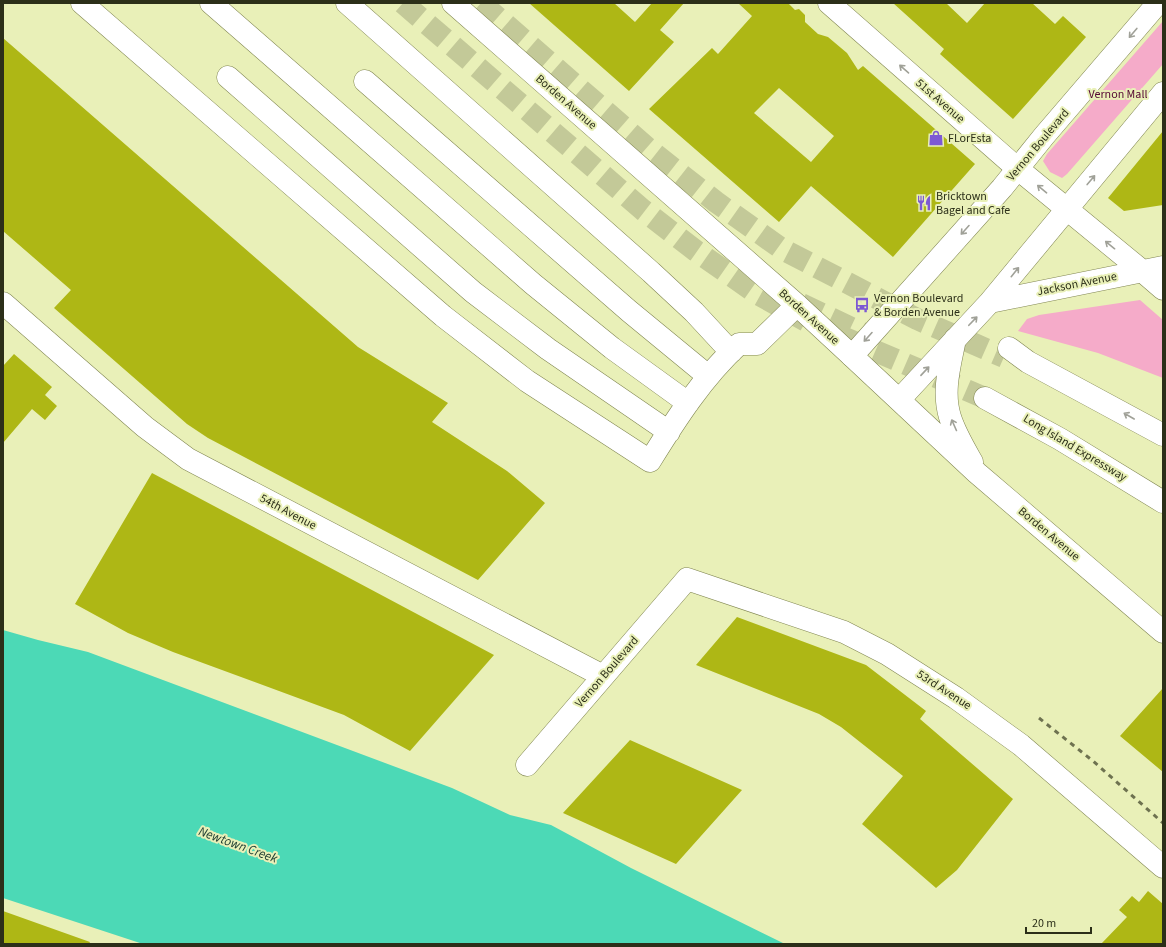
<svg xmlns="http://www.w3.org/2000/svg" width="1166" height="947" font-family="'Source Sans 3',sans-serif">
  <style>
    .green { fill: #f5abc9 }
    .water { fill: #4cd9b6 }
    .building { fill: #aeb715; fill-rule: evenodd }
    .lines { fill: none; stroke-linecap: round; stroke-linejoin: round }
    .highway-tunnel { stroke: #c3c998; stroke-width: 22; stroke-dasharray: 22 11; stroke-linecap: butt }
    .minor-casing { stroke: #818652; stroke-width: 23 }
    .major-casing { stroke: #818652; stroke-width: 23 }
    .highway-casing { stroke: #818652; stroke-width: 23 }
    .minor { stroke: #fff; stroke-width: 22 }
    .major { stroke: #fff; stroke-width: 22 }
    .highway { stroke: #fff; stroke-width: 22 }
    .rail { stroke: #6e7250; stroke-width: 3; stroke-dasharray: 5 5; stroke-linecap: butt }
    .oneway { stroke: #a0a198 }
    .labels { text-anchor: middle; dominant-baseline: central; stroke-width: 4; stroke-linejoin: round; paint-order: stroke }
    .park-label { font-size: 12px; fill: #540532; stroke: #e9f0b8 }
    .street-label { font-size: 12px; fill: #2c2f19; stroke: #e9f0b8 }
    .poi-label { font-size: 12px; fill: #2c2f19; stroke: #e9f0b8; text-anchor: start }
    .water-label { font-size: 13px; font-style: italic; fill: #1b3930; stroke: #e9f0b8 }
  </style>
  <rect width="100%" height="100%" fill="#e9f0b8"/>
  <!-- green -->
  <path class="green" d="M1163 21V64L1067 174 1062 178 1050 172 1043 161 1047 154Z
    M1140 300 1163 320V378L1098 353 1018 331 1027 319 1039 315Z"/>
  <!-- water -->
  <path class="water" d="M3 630 38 640 88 652 452 788 510 815 551 825 631 868 785 944H143L3 898Z"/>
  <!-- building -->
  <path class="building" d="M529 3H614L635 22 652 3H684L660 30 674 42 629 91Z
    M738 3H788L795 10 799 9 805 15V22L818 34 828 37 847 53 858 70 863 66 975 164 893 257 811 186 779 222 649 109 712 48 718 54 752 16ZM779 88 834 136 811 162 754 113Z
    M893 3H946L967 23 985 3H1032L1055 24 1063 16 1086 37 1013 119 940 54 944 49Z
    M3 38 358 347 448 403 432 422 507 471 545 503 478 580 208 438 187 424 54 308 71 290 3 231Z
    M1163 131V205L1124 211 1108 198Z
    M14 354 52 387 45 395 57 406 45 420 32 409 3 443V366Z
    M152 473 494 655 410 751 344 715 173 652 128 633 75 604Z
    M737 617 866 665 926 711 920 719 1013 799 957 870 936 888 862 824 903 776 841 727 819 714 696 665Z
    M1163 688V772L1120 736Z
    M630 740 742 790 676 864 563 813Z
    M1148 891 1163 904V944H1101L1127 917 1119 910 1132 896 1139 902Z
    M3 911 90 942 89 944H3Z"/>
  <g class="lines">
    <!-- highway-tunnel -->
    <path class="highway-tunnel" d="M403 3 643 210 696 251 756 293 806 321
      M481 3 651 151 716 202 782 249 917 319 1004 357
      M801 304 868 336
      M845 338 985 398"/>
    <!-- minor casing -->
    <g class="minor-casing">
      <path id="minor" d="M82 3 443 316 527 381 650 461C676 419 703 377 739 344H757L797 305
        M211 3 533 284 612 348 688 403
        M347 3 651 272 694 312 731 352
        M453 3 797 305 852 356
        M829 3 1018 169
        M228 77 473 292 548 349 669 432
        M365 81 629 311 708 376
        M1141 270 1163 289
        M3 303 145 427 188 459 603 676
        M527 765 687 579 844 632 887 654 956 698 1021 745 1163 867"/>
    </g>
    <!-- major casing -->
    <g class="major-casing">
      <path id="major" d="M1158 3 1044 136 1002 188 852 356 977 473 1163 632
        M1018 169 1141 270
        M990 302 1163 267
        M955 339C950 365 942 391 950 417 955 433 964 448 972 462
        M899 400 990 302 1163 93"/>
    </g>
    <!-- highway casing -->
    <g class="highway-casing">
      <path id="highway" d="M1009 348 1028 362 1163 435
        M985 398 1060 439 1163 502"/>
    </g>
    <!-- minor -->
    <use href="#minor" class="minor"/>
    <!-- major -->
    <use href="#major" class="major"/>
    <!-- highway -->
    <use href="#highway" class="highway"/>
    <!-- rail -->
    <path class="rail" d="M1039 718 1093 761 1163 823"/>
  </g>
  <!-- one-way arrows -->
  <defs><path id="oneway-shaft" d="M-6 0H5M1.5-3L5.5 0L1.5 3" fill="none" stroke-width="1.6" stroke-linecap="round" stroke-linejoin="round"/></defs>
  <g class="oneway">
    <use href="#oneway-shaft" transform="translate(1133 33) rotate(130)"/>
    <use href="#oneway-shaft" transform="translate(904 69) rotate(-139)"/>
    <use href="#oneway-shaft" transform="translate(1091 180) rotate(-50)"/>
    <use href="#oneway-shaft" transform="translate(1042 189) rotate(-140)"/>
    <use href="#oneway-shaft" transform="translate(965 230) rotate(132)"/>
    <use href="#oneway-shaft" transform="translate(1110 245) rotate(-141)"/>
    <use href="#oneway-shaft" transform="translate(1015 272) rotate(-51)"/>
    <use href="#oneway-shaft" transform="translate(973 321) rotate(-46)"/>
    <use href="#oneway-shaft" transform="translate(868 337) rotate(132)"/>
    <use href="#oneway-shaft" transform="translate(925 371) rotate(-47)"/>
    <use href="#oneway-shaft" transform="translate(1129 416) rotate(-150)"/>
    <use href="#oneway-shaft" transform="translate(954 425) rotate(-114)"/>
  </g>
  <!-- icons -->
  <defs>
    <g id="shop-bare" transform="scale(1.2)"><path d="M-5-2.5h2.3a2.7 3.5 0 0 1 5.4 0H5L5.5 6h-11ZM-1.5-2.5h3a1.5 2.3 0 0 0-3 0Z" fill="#7d59d3" stroke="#e9f0b8" stroke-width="2.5" paint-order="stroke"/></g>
    <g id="restaurant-bare" transform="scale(1.2)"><path d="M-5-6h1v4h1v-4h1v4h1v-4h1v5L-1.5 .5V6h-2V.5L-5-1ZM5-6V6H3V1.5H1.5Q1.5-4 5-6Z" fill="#7d59d3" stroke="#e9f0b8" stroke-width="2.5" paint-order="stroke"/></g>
    <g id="bus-bare" transform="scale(1.2)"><path d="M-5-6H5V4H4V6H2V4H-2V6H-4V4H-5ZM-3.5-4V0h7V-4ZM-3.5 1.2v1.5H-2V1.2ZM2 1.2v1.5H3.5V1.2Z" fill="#7d59d3" stroke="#e9f0b8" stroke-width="2.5" paint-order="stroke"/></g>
  </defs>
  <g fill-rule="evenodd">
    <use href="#shop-bare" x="936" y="138"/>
    <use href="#restaurant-bare" x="924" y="203"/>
    <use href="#bus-bare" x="862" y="305"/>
  </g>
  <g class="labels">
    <!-- park labels -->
    <g class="park-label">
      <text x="1118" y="94">Vernon Mall</text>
    </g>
    <!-- street labels -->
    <g class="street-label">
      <text transform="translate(940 101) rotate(41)">51st Avenue</text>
      <text transform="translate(566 102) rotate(41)">Borden Avenue</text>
      <text transform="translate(1038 145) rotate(-50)">Vernon Boulevard</text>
      <text transform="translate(1077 284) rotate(-11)">Jackson Avenue</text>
      <text transform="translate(809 317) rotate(42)">Borden Avenue</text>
      <text transform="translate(1075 448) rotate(31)">Long Island Expressway</text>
      <text transform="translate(288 512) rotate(28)">54th Avenue</text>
      <text transform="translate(1049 534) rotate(40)">Borden Avenue</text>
      <text transform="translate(607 672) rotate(-49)">Vernon Boulevard</text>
      <text transform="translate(944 690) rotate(33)">53rd Avenue</text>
    </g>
    <!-- poi labels -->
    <g class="poi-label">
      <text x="948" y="138">FLorEsta</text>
      <text x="936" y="196">Bricktown<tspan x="936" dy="14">Bagel and Cafe</tspan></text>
      <text x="874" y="298">Vernon Boulevard<tspan x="874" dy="14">&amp; Borden Avenue</tspan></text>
    </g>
    <!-- water labels -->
    <g class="water-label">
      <text transform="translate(238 845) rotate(20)">Newtown Creek</text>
    </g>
  </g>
  <!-- border -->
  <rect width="1166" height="947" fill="none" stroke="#2c2f19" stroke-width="8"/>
  <!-- scale -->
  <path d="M1026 927v6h65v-6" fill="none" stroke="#2c2f19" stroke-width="2"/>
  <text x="1032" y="927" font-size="12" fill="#2c2f19" stroke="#e9f0b8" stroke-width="3" paint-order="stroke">20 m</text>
</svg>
